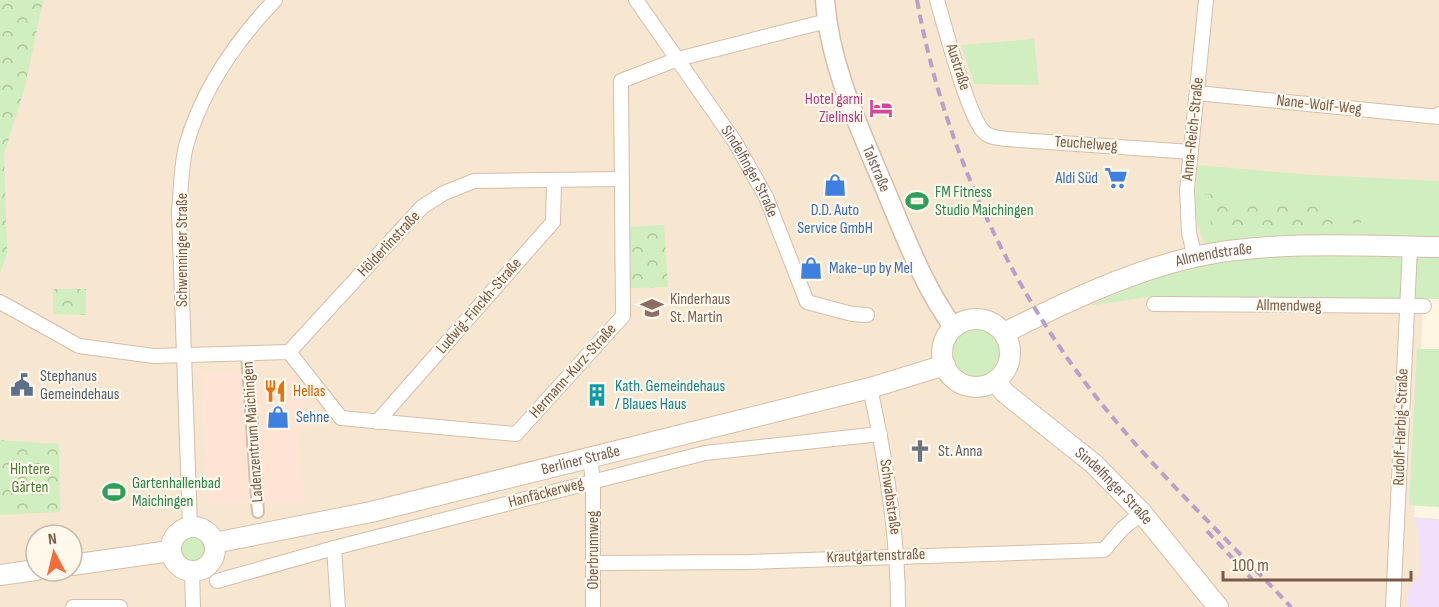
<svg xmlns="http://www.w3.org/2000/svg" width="1439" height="607" font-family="'Sofia Sans Condensed',sans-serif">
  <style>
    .residential { fill: #f7e7d0; fill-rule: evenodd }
    .commercial { fill: #ffe4d6 }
    .education { fill: #f2dffb }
    .green { fill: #d0eebf }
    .park { fill: url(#park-crowns) }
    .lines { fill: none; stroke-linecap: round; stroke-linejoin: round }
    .pedestrian-casing { stroke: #d3beaa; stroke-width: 14 }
    .minor-casing { stroke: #d3beaa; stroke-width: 16 }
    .tertiary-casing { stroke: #d3beaa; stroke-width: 21 }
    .secondary-casing { stroke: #d7bea7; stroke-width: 22 }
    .pedestrian { stroke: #fff; stroke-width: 10 }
    .minor { stroke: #fff; stroke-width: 14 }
    .tertiary { stroke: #fff; stroke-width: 18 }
    .secondary { stroke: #fff; stroke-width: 20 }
    .rail { stroke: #b8a0c9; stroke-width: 4; stroke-dasharray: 9 6; stroke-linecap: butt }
    .labels { text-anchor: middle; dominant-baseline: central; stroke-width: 4.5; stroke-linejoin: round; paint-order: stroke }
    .street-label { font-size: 16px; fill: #795a46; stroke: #fff8eb }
    .hotel-label { font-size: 16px; fill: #b23c85; stroke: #fff8eb; text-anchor: end }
    .shop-label { font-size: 16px; fill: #366cbe; stroke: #fff8eb; text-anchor: start }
    .leisure-label { font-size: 16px; fill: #27864d; stroke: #fff8eb; text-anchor: start }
    .education-label { font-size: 16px; fill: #785e54; stroke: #fff8eb; text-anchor: start }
    .service-label { font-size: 16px; fill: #4e5e75; stroke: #fff8eb; text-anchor: start }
    .culture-label { font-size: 16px; fill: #0d838f; stroke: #fff8eb; text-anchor: start }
    .food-label { font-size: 16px; fill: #c56008; stroke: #fff8eb; text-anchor: start }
    .worship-label { font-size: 16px; fill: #5b616d; stroke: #fff8eb; text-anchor: start }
    .park-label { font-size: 16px; fill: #4a7a3a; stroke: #fff8eb }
  </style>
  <defs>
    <pattern id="park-crowns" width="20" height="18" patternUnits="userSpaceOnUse" patternTransform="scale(1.5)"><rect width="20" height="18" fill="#d0eebf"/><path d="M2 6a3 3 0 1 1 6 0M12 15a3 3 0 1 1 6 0" fill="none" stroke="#aec49d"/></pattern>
  </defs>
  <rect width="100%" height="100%" fill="#fff5e3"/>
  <!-- residential -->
  <path class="residential" d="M0 0H1439V184H1428L1414 517 1439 519V607H0ZM36 535H72V571H36Z"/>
  <!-- commercial -->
  <path class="commercial" d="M254 368 256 377 297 376 303 392 307 426 297 432 305 503 264 506V502L208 504 202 373Z"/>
  <!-- education -->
  <path class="education" d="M1414 518 1439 519V607H1407L1409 588 1420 575 1418 530Z"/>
  <!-- green -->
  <path class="green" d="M1034 39 1039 85 974 84 961 45Z
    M1197 165 1314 175 1439 181V299L1154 296 1088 306 1141 283 1210 263 1195 216Z
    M950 353a26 26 0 1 1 52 0a26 26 0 1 1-52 0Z
    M1417 349H1439V507L1409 505Z
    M938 379H945L992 397C977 400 947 392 938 379Z
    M180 550a13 13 0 1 1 26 0a13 13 0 1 1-26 0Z"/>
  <!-- park -->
  <path class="park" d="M0 0H43L25 87 4 154 7 253 0 274Z
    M1205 194 1219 195 1258 206H1311L1361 217V223L1219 229 1211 224Z
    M664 225 668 287 630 288 629 227Z
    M53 289H86V315L53 314Z
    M0 440 59 444 60 512 0 515Z"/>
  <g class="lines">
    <!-- pedestrian casing -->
    <g class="pedestrian-casing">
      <path id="pedestrian" d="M247 353 258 512"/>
    </g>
    <!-- minor casing -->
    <g class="minor-casing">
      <g id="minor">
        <path id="s1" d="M636 0 735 142 766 197 807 302 852 314 867 315"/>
        <path d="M937 0C944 24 969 119 984 132 990 138 999 138 1006 139L1191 152"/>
        <path d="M1197 93 1439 117V114"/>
        <path d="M1195 257 1189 233 1187 189 1206 0"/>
        <path d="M0 302 79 346 154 356 289 352 341 418 516 434 623 316 621 81 678 59 827 21"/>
        <path d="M1154 304 1424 306"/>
        <path d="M289 352 422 207 444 193 474 181 622 179"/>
        <path d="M870 388C886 460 898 533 898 607"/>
        <path d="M377 422 553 222 554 180"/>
        <path d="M590 458 593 481V607"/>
        <path d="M190 527 179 211C181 189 181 167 186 146 202 89 235 42 275 0"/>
        <path d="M334 548 338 607"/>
        <path d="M594 563 747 562 1104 550 1122 529 1142 513"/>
        <path d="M192 572 193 607"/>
        <path d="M217 581 334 548 705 453 880 434"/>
        <path d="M73 607H120"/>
        <path d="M1393 607 1410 247"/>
      </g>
    </g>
    <!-- tertiary casing -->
    <g class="tertiary-casing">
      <g id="tertiary">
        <path id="s2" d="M825 0C830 69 862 133 888 196 907 241 925 289 954 328"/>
      </g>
    </g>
    <!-- secondary casing -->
    <g class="secondary-casing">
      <g id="secondary">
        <circle cx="976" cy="353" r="34"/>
        <path id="s3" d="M1004 333C1064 303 1128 272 1194 257 1274 240 1358 246 1439 247"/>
        <path id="s4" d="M995 381 1005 393 1094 464 1142 513 1218 607"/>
        <circle cx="193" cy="549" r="22"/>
        <path id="s5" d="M214 543 371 512 870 388 945 365"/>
        <path d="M72 565 170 551"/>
        <path d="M0 575 36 570"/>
      </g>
    </g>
    <!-- pedestrian -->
    <use href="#pedestrian" class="pedestrian"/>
    <!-- minor -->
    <use href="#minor" class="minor"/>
    <!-- tertiary -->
    <use href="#tertiary" class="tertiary"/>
    <!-- secondary -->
    <use href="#secondary" class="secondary"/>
    <!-- rail -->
    <path class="rail" d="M917 0C944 151 1015 301 1114 419 1169 485 1232 544 1291 607
      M1207 531 1252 579"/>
  </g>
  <!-- icons -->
  <defs>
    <g id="hotel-bare" transform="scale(1.8)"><path d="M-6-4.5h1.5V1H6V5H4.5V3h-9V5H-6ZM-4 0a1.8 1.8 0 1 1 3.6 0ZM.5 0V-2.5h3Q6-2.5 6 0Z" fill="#d1479c" stroke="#fff8eb" stroke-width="2.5" paint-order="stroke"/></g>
    <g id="supermarket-bare" transform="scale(1.8)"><path d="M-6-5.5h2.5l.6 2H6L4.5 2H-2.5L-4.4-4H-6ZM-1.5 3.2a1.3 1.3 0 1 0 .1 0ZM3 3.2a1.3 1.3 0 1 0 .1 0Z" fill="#3f7fe0" stroke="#fff8eb" stroke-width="2.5" paint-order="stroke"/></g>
    <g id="shop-bare" transform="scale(1.8)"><path d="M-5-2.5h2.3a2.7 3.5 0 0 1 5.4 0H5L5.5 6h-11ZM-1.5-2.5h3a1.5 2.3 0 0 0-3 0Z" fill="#3f7fe0" stroke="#fff8eb" stroke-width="2.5" paint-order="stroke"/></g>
    <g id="stadium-bare" transform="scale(1.8)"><path d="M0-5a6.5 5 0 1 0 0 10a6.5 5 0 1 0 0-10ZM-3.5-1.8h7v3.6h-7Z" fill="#2e9e5b" stroke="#fff8eb" stroke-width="2.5" paint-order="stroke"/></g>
    <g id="school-bare" transform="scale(1.8)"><path d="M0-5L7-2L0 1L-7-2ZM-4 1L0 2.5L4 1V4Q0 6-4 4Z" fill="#8d6e63" stroke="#fff8eb" stroke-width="2.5" paint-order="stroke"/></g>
    <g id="civic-bare" transform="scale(1.8)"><path d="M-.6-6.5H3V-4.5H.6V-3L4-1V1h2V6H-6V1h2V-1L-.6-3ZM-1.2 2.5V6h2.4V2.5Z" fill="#5c6f8a" stroke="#fff8eb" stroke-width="2.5" paint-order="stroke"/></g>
    <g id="restaurant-bare" transform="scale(1.8)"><path d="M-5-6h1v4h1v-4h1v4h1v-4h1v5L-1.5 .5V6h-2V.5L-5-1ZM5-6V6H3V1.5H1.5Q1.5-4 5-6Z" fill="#e8710a" stroke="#fff8eb" stroke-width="2.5" paint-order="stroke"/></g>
    <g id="building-bare" transform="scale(1.8)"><path d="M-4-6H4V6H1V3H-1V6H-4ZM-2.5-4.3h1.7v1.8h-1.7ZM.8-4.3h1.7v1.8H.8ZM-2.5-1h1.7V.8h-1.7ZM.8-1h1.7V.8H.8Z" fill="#0f9aa8" stroke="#fff8eb" stroke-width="2.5" paint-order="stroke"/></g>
    <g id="church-bare" transform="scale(1.8)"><path d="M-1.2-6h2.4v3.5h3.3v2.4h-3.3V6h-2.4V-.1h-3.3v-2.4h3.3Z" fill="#6b7280" stroke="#fff8eb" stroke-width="2.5" paint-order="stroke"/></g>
  </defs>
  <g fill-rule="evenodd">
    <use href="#hotel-bare" x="881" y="108"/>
    <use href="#supermarket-bare" x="1116" y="178"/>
    <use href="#shop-bare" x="835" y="185"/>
    <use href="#stadium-bare" x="917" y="201"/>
    <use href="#shop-bare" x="811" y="268"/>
    <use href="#school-bare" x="652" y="308"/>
    <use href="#civic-bare" x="22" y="385"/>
    <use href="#restaurant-bare" x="275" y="391"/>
    <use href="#building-bare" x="597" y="395"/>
    <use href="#shop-bare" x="278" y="417"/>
    <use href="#church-bare" x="920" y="451"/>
    <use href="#stadium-bare" x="114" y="492"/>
  </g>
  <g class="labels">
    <!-- street labels -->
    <g class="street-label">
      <text transform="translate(958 67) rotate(72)">Austraße</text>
      <text transform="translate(1319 105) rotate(6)">Nane-Wolf-Weg</text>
      <text transform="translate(1193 129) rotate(-84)">Anna-Reich-Straße</text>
      <text transform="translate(1086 144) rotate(4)">Teuchelweg</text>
      <text stroke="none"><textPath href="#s2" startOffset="177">Talstraße</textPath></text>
      <text stroke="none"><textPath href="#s1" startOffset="206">Sindelfinger Straße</textPath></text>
      <text transform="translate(389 244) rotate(-47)">Hölderlinstraße</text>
      <text transform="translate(182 250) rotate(-90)">Schwenninger Straße</text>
      <text stroke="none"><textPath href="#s3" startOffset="225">Allmendstraße</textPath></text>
      <text transform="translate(479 306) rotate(-49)">Ludwig-Finckh-Straße</text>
      <text transform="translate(1289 306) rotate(1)">Allmendweg</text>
      <text transform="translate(573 371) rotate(-48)">Hermann-Kurz-Straße</text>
      <text transform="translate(1401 427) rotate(-88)">Rudolf-Harbig-Straße</text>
      <text transform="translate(253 432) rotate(-94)">Ladenzentrum Maichingen</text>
      <text stroke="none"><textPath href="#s5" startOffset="376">Berliner Straße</textPath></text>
      <text stroke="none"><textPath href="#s4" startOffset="159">Sindelfinger Straße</textPath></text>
      <text transform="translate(546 493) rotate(-15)">Hanfäckerweg</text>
      <text transform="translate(890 497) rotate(82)">Schwabstraße</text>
      <text transform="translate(593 550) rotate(-90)">Oberbrunnweg</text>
      <text transform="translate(876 556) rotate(-2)">Krautgartenstraße</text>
    </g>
    <!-- hotel labels -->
    <g class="hotel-label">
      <text x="863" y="99">Hotel garni<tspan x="863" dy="18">Zielinski</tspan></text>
    </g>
    <!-- shop labels -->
    <g class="shop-label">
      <text x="1098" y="178" text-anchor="end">Aldi Süd</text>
      <text x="835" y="210" text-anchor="middle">D.D. Auto<tspan x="835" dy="18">Service GmbH</tspan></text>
      <text x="829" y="268">Make-up by Mel</text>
      <text x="296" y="417">Sehne</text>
    </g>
    <!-- leisure labels -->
    <g class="leisure-label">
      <text x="935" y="192">FM Fitness<tspan x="935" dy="18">Studio Maichingen</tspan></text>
      <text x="132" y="483">Gartenhallenbad<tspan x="132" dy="18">Maichingen</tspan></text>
    </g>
    <!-- education labels -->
    <g class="education-label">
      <text x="670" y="299">Kinderhaus<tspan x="670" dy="18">St. Martin</tspan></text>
    </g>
    <!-- service labels -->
    <g class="service-label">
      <text x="40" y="376">Stephanus<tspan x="40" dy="18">Gemeindehaus</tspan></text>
    </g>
    <!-- culture labels -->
    <g class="culture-label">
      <text x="615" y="386">Kath. Gemeindehaus<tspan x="615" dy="18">/ Blaues Haus</tspan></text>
    </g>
    <!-- food labels -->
    <g class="food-label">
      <text x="293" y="391">Hellas</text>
    </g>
    <!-- worship labels -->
    <g class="worship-label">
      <text x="938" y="451">St. Anna</text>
    </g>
    <!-- park labels -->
    <g class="park-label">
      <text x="30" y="469">Hintere<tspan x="30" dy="18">Gärten</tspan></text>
    </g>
  </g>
  <!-- north arrow -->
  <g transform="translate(54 553) rotate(353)"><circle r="28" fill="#fff8eb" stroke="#c9b9a9" stroke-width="1.5"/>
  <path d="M0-4.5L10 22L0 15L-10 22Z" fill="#f66c3b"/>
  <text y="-9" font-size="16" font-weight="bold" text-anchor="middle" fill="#795a46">N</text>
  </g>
  <!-- scale -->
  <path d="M1223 571v9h188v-9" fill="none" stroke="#795a46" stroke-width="3"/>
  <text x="1232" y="571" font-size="18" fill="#795a46" stroke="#fff8eb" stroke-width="4.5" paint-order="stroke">100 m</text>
</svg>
